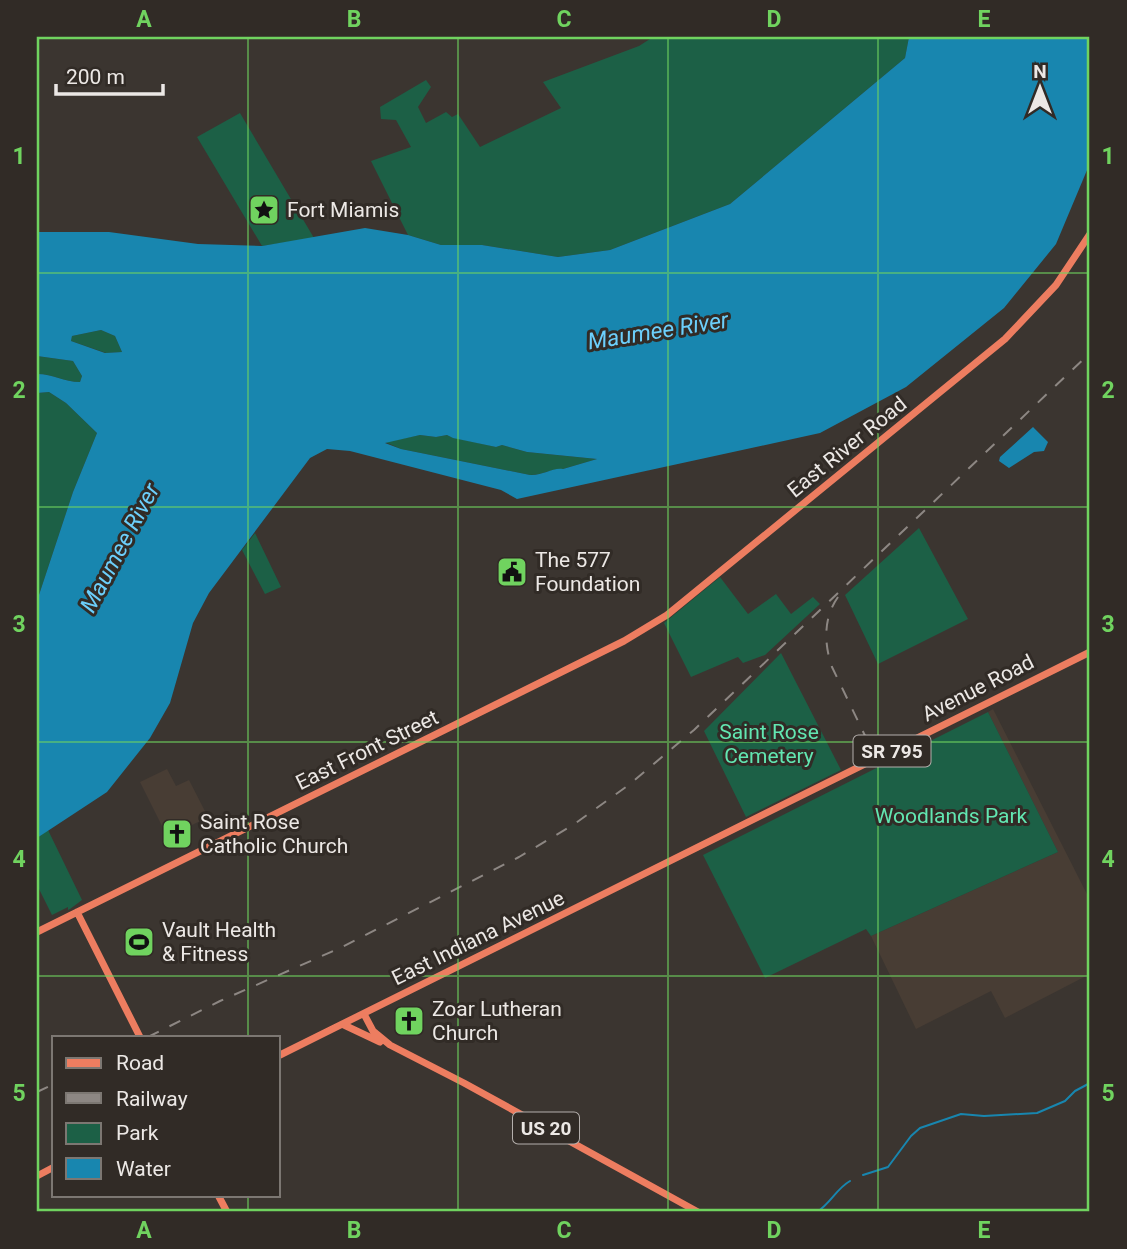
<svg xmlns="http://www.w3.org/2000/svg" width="1127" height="1249" font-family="Roboto,sans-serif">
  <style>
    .built { fill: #483d34 }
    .green { fill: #1c6046 }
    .water { fill: #1886af; fill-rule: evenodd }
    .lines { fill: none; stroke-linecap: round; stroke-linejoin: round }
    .stream { stroke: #1886af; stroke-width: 2 }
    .major { stroke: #ed7d60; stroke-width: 7 }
    .rail { stroke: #8d8783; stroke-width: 2; stroke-dasharray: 12 12; stroke-linecap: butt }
    .grid { fill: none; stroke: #70d35f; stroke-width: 2; stroke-opacity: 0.55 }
    .labels { text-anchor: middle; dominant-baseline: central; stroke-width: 6; stroke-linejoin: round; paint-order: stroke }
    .shield { fill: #312b26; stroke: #b4afac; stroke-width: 2 }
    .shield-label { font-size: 19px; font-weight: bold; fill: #ece8e5 }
    .poi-label { font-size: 21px; fill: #ece8e5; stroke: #312b26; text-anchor: start }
    .street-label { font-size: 21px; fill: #ece8e5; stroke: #312b26 }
    .park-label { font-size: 21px; fill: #62e6b1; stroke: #312b26 }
    .water-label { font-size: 23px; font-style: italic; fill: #6ccffb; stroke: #312b26 }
    .neatline { fill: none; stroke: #70d35f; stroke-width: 2.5 }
    .grid-label { font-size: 23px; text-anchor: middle; font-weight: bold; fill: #70d35f }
  </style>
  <rect width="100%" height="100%" fill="#3b3530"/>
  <!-- built -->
  <path class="built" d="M993 709 1090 900V974L1005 1018 991 991 916 1029 871 936 1058 852 988 712Z
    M167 769 176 786 189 780 208 817 186 828 180 827 177 823 164 830 140 782Z"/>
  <!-- green -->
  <path class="green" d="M650 37H909L905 58 730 204 610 250 558 257 482 245H441L408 235 371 161 411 147 396 120 381 119 380 107 426 80 431 87 418 107 426 123 446 112 452 117 458 114 480 147 561 108 543 82 639 46 650 39Z
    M240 113 314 238 262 246 197 137Z
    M101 330 115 336 122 352 106 353 71 341 72 336Z
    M37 356 73 361 82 376 80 382C64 382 53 374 37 374Z
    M49 392 66 403 97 433 73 492 37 601V393Z
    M420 435 436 437 447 435 451 437 496 447 502 445 527 452 597 459 563 469C553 468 542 475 530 475L401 449 385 442Z
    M919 528 968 619 878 664 845 595Z
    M255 533 281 587 265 594 242 550Z
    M720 577 748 614 776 594 791 614 813 597 820 604 765 655 743 663 738 657 691 677 664 623Z
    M781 653 841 770 746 817 704 731Z
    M988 712 1058 852 871 936 866 929 765 978 703 855Z
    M48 830 82 900 70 909 68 910V907L52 915 37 885V838Z"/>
  <!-- water -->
  <path class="water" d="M909 37H1090V163L1056 244 1004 308 906 387 820 433 517 499 501 490 350 451 327 449 310 458 209 593 193 623 170 703 150 738 107 792 37 838V601L73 492 97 433 66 403 49 392 37 393V374C53 374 64 382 80 382L82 376 73 361 37 356V232H109L198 244 262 246 365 228 408 235 441 245H482L558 257 610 250 730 204 905 58ZM101 330 115 336 122 352 105 353 71 341 72 336ZM420 435 436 437 447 435 453 438 496 447 502 445 527 452 597 459 563 469C553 467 542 476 530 475L401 449 385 443Z
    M1033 427 1048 442 1044 451 1034 452 1009 468 999 461 1000 457Z"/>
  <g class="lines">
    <!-- stream -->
    <path class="stream" d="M863 1175 888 1167 911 1136 920 1128 961 1114 984 1116 1037 1113 1065 1101 1075 1091 1090 1083
      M817 1212C831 1203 836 1189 850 1181"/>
    <!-- major -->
    <path class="major" d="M77 912 140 1037
      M37 932 624 641 667 615 1005 339 1056 285 1090 234
      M364 1014 373 1031 390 1045 464 1083 698 1212
      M344 1025 380 1042
      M278 1056 1090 652
      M37 1176 54 1167
      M218 1195 227 1212"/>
    <!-- rail -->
    <path class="rail" d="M838 597C823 618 824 644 832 667L870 746
      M148 1037 220 1001 340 948 519 857 573 825 630 784 694 730 1090 353
      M37 1092 54 1084"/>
  </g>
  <!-- grid -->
  <path class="grid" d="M248 37V1037M458 37V1212M668 37V1212M878 37V1212M37 273H1090M37 507H1090M37 742H1090M37 976H1090M248 1195V1212"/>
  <!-- icons -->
  <defs>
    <g id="sight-square" transform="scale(1.575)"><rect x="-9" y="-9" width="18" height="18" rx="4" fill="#70d35f" stroke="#312b26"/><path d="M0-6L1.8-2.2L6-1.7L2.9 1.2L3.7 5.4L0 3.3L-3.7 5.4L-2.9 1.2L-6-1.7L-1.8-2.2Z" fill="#111"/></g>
    <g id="civic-square" transform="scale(1.575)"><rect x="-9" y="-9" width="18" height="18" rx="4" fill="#70d35f" stroke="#312b26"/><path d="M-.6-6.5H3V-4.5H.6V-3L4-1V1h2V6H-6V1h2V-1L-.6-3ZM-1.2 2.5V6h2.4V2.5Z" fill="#111"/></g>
    <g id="church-square" transform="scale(1.575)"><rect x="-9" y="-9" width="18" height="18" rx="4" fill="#70d35f" stroke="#312b26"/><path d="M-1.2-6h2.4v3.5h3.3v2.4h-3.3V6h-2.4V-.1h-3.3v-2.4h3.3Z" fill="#111"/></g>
    <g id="stadium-square" transform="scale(1.575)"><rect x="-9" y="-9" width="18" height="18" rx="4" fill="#70d35f" stroke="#312b26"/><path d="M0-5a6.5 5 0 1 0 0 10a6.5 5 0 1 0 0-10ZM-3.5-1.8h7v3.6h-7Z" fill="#111"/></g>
  </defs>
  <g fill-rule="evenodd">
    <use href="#sight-square" x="264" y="210"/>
    <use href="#civic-square" x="512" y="572"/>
    <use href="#church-square" x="177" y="834"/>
    <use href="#stadium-square" x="139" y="942"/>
    <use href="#church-square" x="409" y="1021"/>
  </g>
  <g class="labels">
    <!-- shield labels -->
    <g class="shield">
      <rect x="853.5" y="735.5" width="77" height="31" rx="5"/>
      <rect x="513" y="1112.5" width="66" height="31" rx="5"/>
    </g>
    <g class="shield-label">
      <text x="892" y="751">SR 795</text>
      <text x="546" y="1128">US 20</text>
    </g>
    <!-- poi labels -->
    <g class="poi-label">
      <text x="287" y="210">Fort Miamis</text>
      <text x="535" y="560">The 577<tspan x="535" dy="24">Foundation</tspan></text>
      <text x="200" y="822">Saint Rose<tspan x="200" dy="24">Catholic Church</tspan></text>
      <text x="162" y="930">Vault Health<tspan x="162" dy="24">&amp; Fitness</tspan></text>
      <text x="432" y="1009">Zoar Lutheran<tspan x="432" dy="24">Church</tspan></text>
    </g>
    <!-- street labels -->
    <g class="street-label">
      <text transform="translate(847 447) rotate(-39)">East River Road</text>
      <text transform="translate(978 688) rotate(-27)">Avenue Road</text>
      <text transform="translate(367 750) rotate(-26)">East Front Street</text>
      <text transform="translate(478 938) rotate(-26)">East Indiana Avenue</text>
    </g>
    <!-- park labels -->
    <g class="park-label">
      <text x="769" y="732">Saint Rose<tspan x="769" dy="24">Cemetery</tspan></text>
      <text x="951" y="816">Woodlands Park</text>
    </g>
    <!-- water labels -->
    <g class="water-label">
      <text transform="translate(658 331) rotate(-9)">Maumee River</text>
      <text transform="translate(120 548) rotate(-62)">Maumee River</text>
    </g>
  </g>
  <!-- border -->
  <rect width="1127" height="1249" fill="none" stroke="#312b26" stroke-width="77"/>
  <!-- legend -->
  <rect x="52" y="1036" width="228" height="161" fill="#312b26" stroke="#7c7772" stroke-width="2"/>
  <rect x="66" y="1058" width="35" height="10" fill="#ed7d60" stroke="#7c7772" stroke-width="2"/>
  <text x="116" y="1070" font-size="21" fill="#ece8e5">Road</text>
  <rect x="66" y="1093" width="35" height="10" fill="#8d8783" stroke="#7c7772" stroke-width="2"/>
  <text x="116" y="1106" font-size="21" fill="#ece8e5">Railway</text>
  <rect x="66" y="1123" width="35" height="21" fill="#1c6046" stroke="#7c7772" stroke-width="2"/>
  <text x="116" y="1140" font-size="21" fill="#ece8e5">Park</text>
  <rect x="66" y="1158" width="35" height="21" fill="#1886af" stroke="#7c7772" stroke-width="2"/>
  <text x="116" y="1176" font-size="21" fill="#ece8e5">Water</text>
  <!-- north arrow -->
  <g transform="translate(1040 88)" stroke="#312b26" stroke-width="5" paint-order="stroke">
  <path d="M0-5L12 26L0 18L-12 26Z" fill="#ece8e5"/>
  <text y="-10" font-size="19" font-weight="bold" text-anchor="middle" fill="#ece8e5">N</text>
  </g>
  <!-- scale -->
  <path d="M56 84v10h107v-10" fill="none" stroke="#ece8e5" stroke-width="3.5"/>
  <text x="66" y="84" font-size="21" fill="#ece8e5" stroke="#312b26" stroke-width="5" paint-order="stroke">200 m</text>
  <rect x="38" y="38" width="1050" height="1172" class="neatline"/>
  <g class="grid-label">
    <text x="144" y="27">A</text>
    <text x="354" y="27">B</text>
    <text x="564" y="27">C</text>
    <text x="774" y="27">D</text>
    <text x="984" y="27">E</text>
    <text x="19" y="164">1</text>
    <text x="1108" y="164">1</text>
    <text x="19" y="398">2</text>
    <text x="1108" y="398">2</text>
    <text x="19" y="632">3</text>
    <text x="1108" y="632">3</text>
    <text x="19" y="867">4</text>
    <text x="1108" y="867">4</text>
    <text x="19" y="1101">5</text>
    <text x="1108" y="1101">5</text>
    <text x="144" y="1238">A</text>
    <text x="354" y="1238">B</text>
    <text x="564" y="1238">C</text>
    <text x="774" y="1238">D</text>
    <text x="984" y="1238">E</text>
  </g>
</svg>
